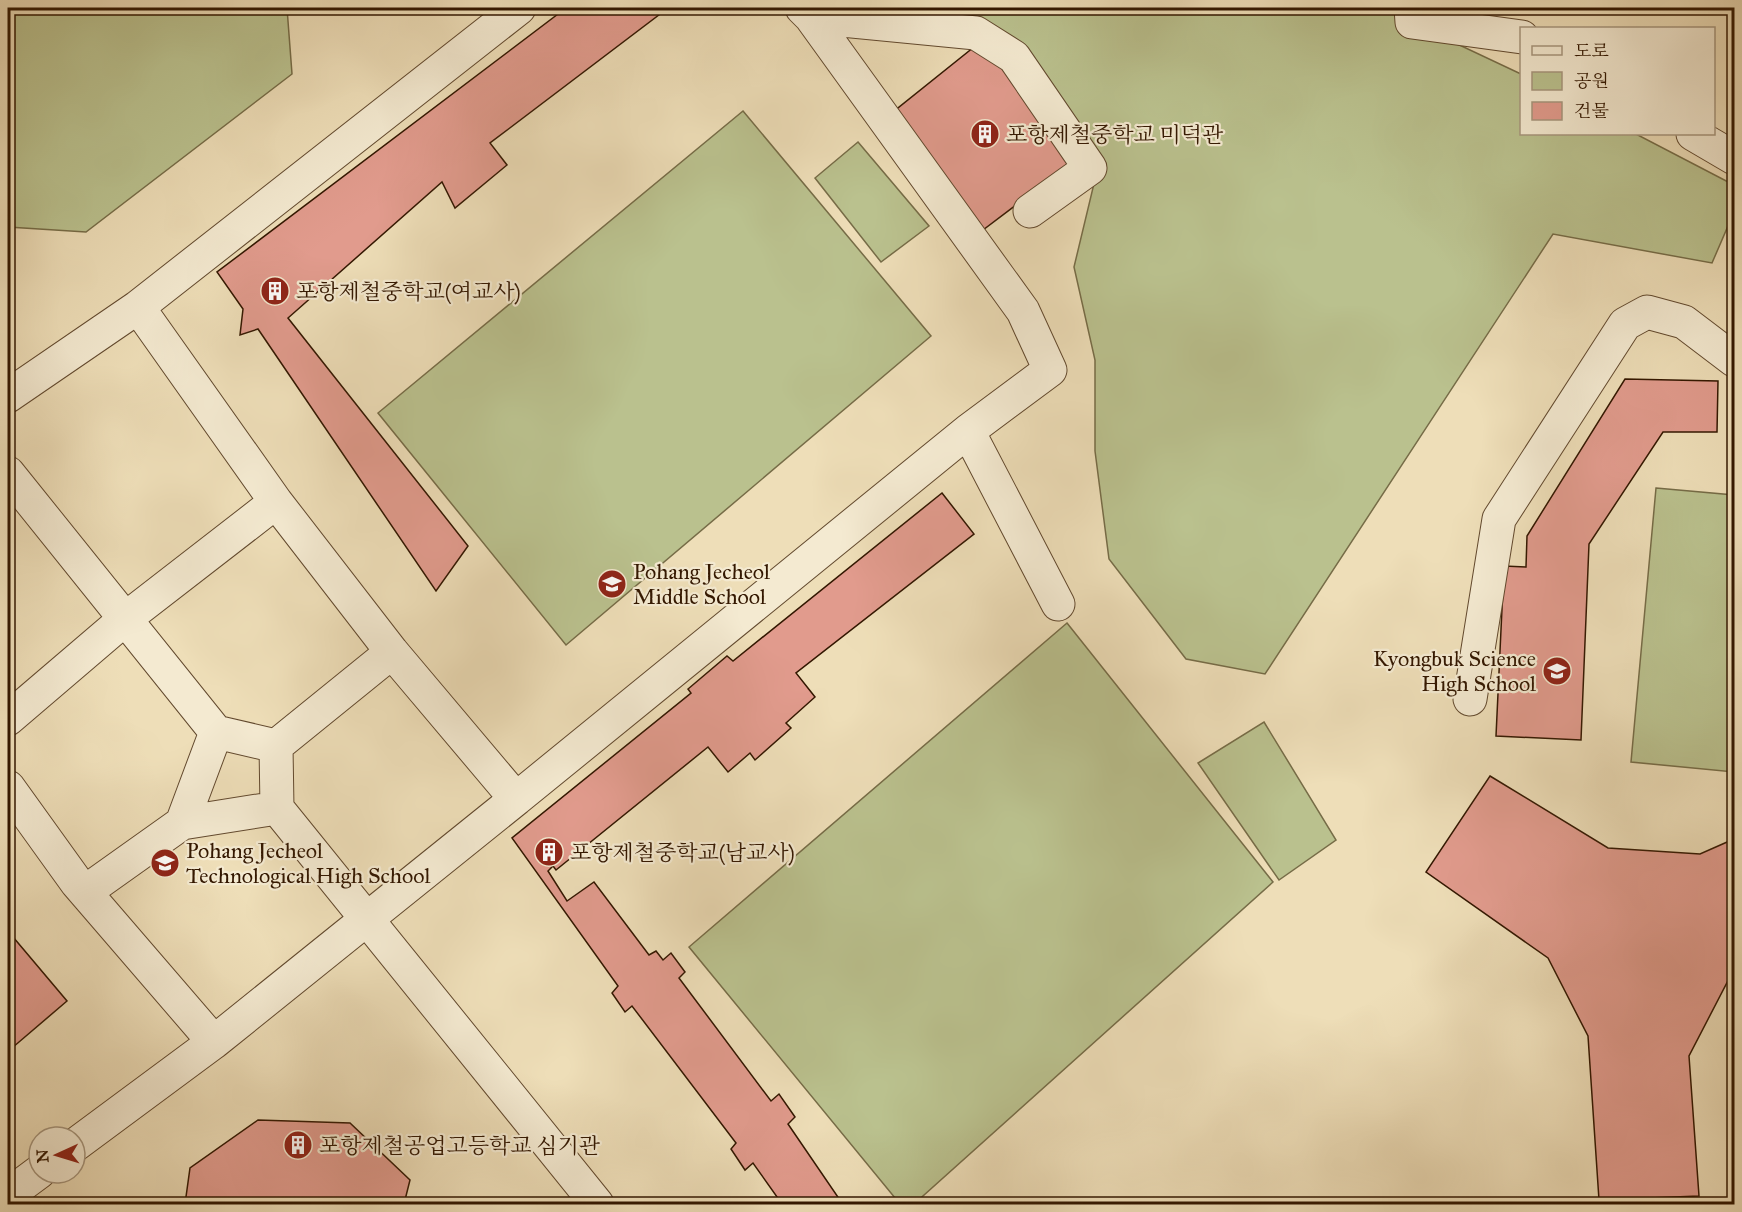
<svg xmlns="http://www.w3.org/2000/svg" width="1742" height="1212" font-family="'IM FELL Great Primer','Noto Serif KR',serif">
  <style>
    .green { fill: #bac18e; stroke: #766c47; stroke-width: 1.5 }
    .building { fill: #e19b8d; stroke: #331700; stroke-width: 1.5 }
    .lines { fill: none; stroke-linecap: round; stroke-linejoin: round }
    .minor-casing { stroke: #62492e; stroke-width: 35 }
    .minor { stroke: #f4ead1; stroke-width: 33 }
    .labels { text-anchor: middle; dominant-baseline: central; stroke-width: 4.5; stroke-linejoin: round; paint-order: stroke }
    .poi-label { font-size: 22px; fill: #331700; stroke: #f4ead1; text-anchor: start }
  </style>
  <rect width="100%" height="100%" fill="#eedeb8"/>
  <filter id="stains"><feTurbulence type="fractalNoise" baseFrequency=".00333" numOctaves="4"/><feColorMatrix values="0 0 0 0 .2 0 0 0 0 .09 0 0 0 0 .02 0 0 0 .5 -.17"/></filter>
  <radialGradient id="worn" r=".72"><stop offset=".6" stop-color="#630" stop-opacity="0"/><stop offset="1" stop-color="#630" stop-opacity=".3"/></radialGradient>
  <!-- green -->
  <path class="green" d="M8 8H287L292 74 86 232 8 227Z
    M959 8H1381L1521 74 1522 134H1636L1734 185V212L1712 263 1553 234 1265 674 1186 659 1109 559 1095 451V360L1074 267 1098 167 993 30Z
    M743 111 931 336 566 645 378 413Z
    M858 142 929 226 881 262 815 178Z
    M1656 488 1734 495V772L1631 762Z
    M1067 623 1273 882 914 1204H900L689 947Z
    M1264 722 1336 840 1279 880 1198 763Z"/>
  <!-- building -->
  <path class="building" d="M566 8H668L490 143 507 165 455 208 442 182 288 318 468 546 436 591 258 329 240 335 243 309 217 272Z
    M979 43 1081 156 979 233 893 112Z
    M1625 379 1718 381 1717 432H1663L1589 544 1581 740 1496 736 1504 566 1526 567 1527 536Z
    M942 493 974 534 796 673 815 697 786 723 791 728 755 760 750 753 728 772 708 747 556 870 553 866 548 871 567 901 594 882 649 955 656 951 663 960 671 953 685 972 679 978 771 1101 779 1094 795 1117 788 1124 842 1203 782 1204 753 1163 745 1170 731 1149 736 1143 632 1006 625 1012 612 993 618 986 512 838 691 693 688 689 727 656 733 661Z
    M1490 776 1608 848 1700 854 1734 839V969L1689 1056 1699 1196 1599 1200 1588 1036 1548 958 1426 872Z
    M8 931 67 1001 12 1048 8 1042Z
    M258 1120 350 1123 410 1180 404 1204H185L190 1168Z"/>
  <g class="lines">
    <!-- minor casing -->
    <g class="minor-casing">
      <path id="minor" d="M802 8 811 17 1023 311 1050 370 968 431
        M1411 8 1412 22 1522 37
        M811 17 976 33 1014 57 1090 168 1030 211
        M1693 134 1734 158
        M138 307 519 8
        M8 396 138 307 276 502
        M8 473 216 732 276 746 277 808 597 1204
        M1470 699 1499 519 1625 324 1647 312 1684 322 1734 360
        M8 719 125 619 276 502 392 652 516 799 214 1042 77 883 8 787
        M216 732 182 823 277 808
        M276 746 392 652
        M516 799 968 431 1058 604
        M85 892 182 823
        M75 1145 214 1042
        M8 1195 39 1172"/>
    </g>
    <!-- minor -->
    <use href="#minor" class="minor"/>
  </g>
  <!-- icons -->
  <defs>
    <g id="building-disc" transform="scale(1.5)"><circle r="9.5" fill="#8f2418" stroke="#f4ead1"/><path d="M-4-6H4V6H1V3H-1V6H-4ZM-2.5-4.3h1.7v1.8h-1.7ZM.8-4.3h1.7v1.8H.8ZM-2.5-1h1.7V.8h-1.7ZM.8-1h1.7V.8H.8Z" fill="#fff"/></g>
    <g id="school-disc" transform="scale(1.5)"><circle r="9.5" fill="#8f2418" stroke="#f4ead1"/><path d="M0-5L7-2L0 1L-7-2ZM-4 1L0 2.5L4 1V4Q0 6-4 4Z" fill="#fff"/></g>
  </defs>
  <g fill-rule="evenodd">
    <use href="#building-disc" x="985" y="134"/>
    <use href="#building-disc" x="275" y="291"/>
    <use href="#school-disc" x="612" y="584"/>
    <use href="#school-disc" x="1557" y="671"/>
    <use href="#building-disc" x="549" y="852"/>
    <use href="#school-disc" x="165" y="863"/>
    <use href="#building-disc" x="298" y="1145"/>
  </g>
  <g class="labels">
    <!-- poi labels -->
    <g class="poi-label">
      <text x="1006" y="134">포항제철중학교 미덕관</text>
      <text x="296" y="291">포항제철중학교(여교사)</text>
      <text x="633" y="571">Pohang Jecheol<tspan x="633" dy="25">Middle School</tspan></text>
      <text x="1536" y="658" text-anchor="end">Kyongbuk Science<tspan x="1536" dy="25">High School</tspan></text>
      <text x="186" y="850">Pohang Jecheol<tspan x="186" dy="25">Technological High School</tspan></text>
      <text x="570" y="852">포항제철중학교(남교사)</text>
      <text x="319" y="1145">포항제철공업고등학교 심기관</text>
    </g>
  </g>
  <!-- margin -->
  <rect width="1742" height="1212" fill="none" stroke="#eedeb8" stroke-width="30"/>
  <rect x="9" y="9" width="1724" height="1194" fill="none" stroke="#331700" stroke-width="3"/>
  <rect x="15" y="15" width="1712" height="1182" fill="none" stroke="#331700" stroke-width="1.5"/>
  <!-- legend -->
  <rect x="1520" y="27" width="195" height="108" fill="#f4ead1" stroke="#a7967d" stroke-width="1.5"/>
  <rect x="1532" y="46" width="30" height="9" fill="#f4ead1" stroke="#a7967d" stroke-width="1.5"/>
  <text x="1574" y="57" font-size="18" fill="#331700">도로</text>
  <rect x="1532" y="72" width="30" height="18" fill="#bac18e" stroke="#a7967d" stroke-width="1.5"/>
  <text x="1574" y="87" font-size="18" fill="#331700">공원</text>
  <rect x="1532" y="102" width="30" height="18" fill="#e19b8d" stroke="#a7967d" stroke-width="1.5"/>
  <text x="1574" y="117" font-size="18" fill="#331700">건물</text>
  <!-- north arrow -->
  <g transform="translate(57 1155) rotate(266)"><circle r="28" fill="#f4ead1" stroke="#a7967d" stroke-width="1.5"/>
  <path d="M0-4.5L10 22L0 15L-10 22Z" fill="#8f2418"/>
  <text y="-9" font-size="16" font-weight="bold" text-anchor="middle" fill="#331700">N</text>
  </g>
  <rect width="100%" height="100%" filter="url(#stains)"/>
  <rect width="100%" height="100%" fill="url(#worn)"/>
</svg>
